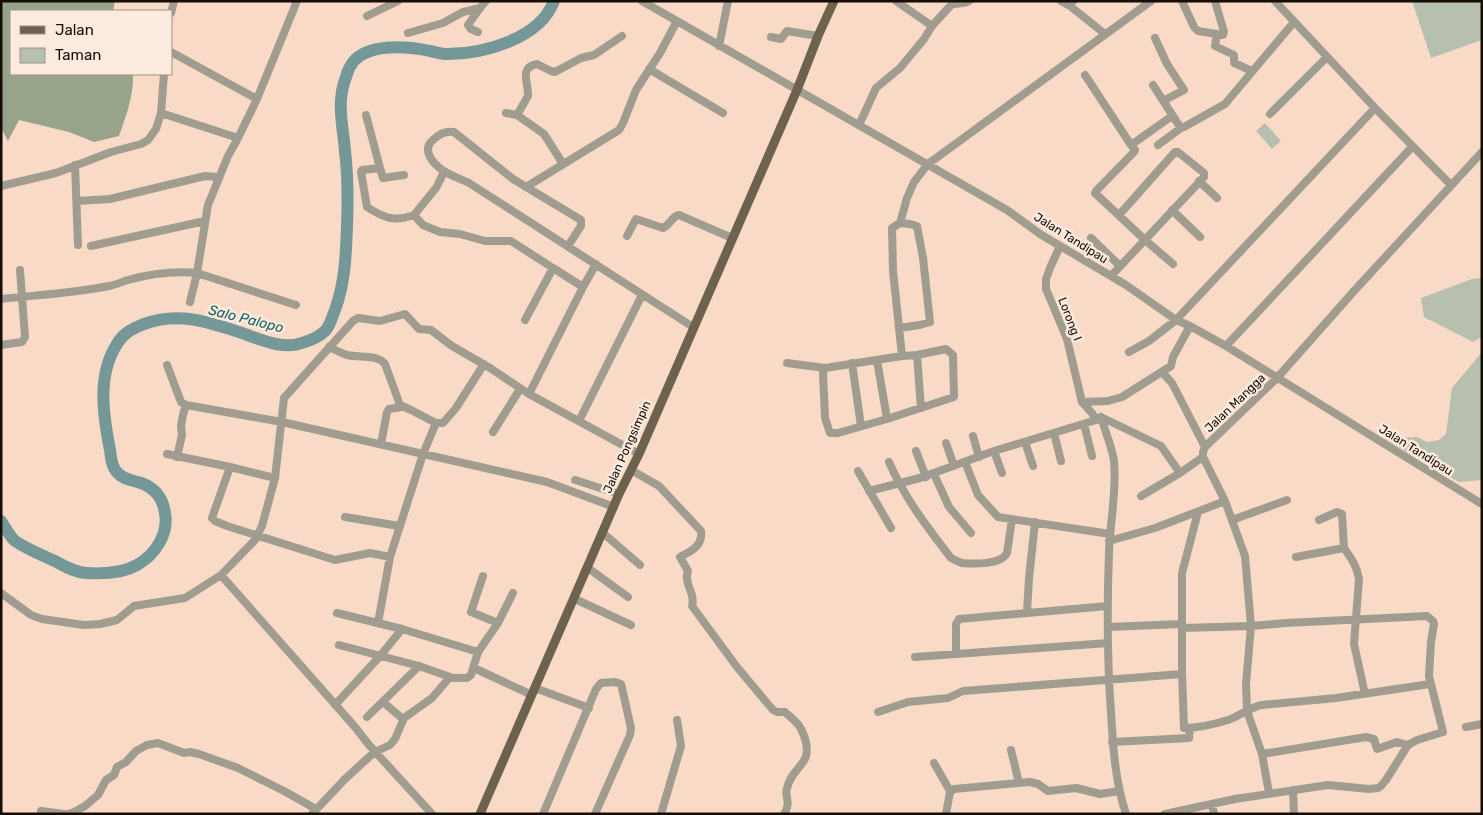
<svg xmlns="http://www.w3.org/2000/svg" width="1483" height="815" font-family="Rubik,sans-serif">
  <style>
    .green { fill: #b7bfaf }
    .forest { fill: #97a489 }
    .lines { fill: none; stroke-linecap: round; stroke-linejoin: round }
    .river { stroke: #749898; stroke-width: 12 }
    .minor { stroke: #a19c90; stroke-width: 8 }
    .major { stroke: #6c624d; stroke-width: 9 }
    .labels { text-anchor: middle; dominant-baseline: central; stroke-width: 5; stroke-linejoin: round; paint-order: stroke }
    .street-label { font-size: 12px; fill: #160d06; stroke: #fceade }
    .water-label { font-size: 14px; font-style: italic; fill: #166263; stroke: #fceade }
  </style>
  <rect width="100%" height="100%" fill="#f8dac7"/>
  <!-- green -->
  <path class="green" d="M1412 1H1482V40L1431 58Z
    M1265 123 1281 141 1272 149 1256 131Z
    M1482 278V337L1473 342 1424 317 1421 298 1472 279Z
    M1482 352V480L1459 482 1435 469 1385 439 1417 437 1427 442 1439 440 1446 434 1452 388Z"/>
  <!-- forest -->
  <path class="forest" d="M1 1H115L113 11H11V74H133C134 95 126 116 119 136L94 142 69 132 19 120 8 141 1 128Z"/>
  <g class="lines">
    <!-- river -->
    <path class="river" d="M1 521C5 527 9 535 14 540 22 547 44 556 55 561 64 566 76 573 87 573 102 574 123 573 137 565 155 555 169 534 165 513 163 499 155 488 141 483 132 480 123 480 116 471 111 465 111 457 110 450 103 415 97 375 117 344 123 333 132 329 144 324 178 312 205 321 239 332 260 339 282 351 305 342 311 340 320 336 325 331 330 326 332 317 335 310 345 283 346 255 347 226 348 201 348 176 345 151 343 126 336 102 346 77 347 73 350 66 353 62 369 43 408 46 430 51 436 52 441 54 447 54 483 54 540 39 554 1"/>
    <!-- minor -->
    <path class="minor" d="M642 1 1007 210 1040 234 1126 285 1176 320 1190 326 1226 346 1482 504
      M896 1 932 26
      M1061 1 1070 6 1073 1
      M1182 1 1194 27 1198 31 1223 35 1224 32 1215 1
      M1275 1 1375 108 1451 185
      M1070 6 1105 34
      M171 13 174 1
      M367 16 398 1
      M478 32 471 29 468 25 480 8 486 1
      M408 33 443 23 463 12 480 8
      M1217 34 1215 46 1234 55V63L1252 71
      M771 37 781 39 787 31 818 36
      M1155 38 1167 64 1184 90 1163 101
      M719 46 728 1
      M171 52 257 99
      M649 69 723 113
      M1085 75 1131 145 1172 116
      M1153 85 1180 127H1184L1225 104 1294 22
      M161 113 238 138
      M506 113 517 115 544 134 563 164
      M1270 114 1327 57
      M366 115 380 168 362 170 361 172 367 207C384 218 394 222 414 215L423 225 440 232 460 234 485 241H511L553 268 525 320
      M517 115 528 96C529 83 518 68 537 64L551 71 555 72 581 58 594 55 622 36
      M859 125 876 88 900 68 924 39 932 26 951 5C956 2 963 5 969 1
      M1131 145 1135 150 1134 152 1096 191 1095 193 1145 240 1173 264
      M1158 145 1181 128
      M75 165 78 245
      M380 168 383 178 404 175
      M1199 181 1217 198
      M1 186 56 173 111 152 141 144 148 140 156 129 161 113 164 74
      M526 187 619 130 623 123 636 90 660 53 677 21
      M77 201 110 199 205 176 218 177
      M1172 210 1200 237
      M414 215 436 188 444 172
      M627 236 636 219 663 228C670 225 672 216 679 215L732 238
      M1091 238 1120 266
      M91 246 205 221
      M568 246 581 226V220L513 179 454 132C447 131 439 134 433 140 421 150 433 164 444 171 451 176 461 179 469 183L693 327
      M1060 246 1050 268 1046 279V289L1067 339 1082 402 1092 413 1096 420 1101 417C1105 431 1112 447 1114 461 1117 491 1110 522 1109 552 1107 606 1107 659 1111 712 1113 747 1115 781 1126 814
      M553 268 583 287
      M1111 276 1204 177V173L1178 152H1175L1119 215
      M1 299C37 295 74 293 109 286 116 285 121 282 128 280 150 274 174 271 197 273L296 305
      M190 302 197 273 208 205 228 156 238 138 257 99 297 1
      M899 328 920 325 930 322 923 258 917 226 910 224 900 223
      M1 345 22 342 25 337 20 270
      M1226 346 1412 147
      M329 347C335 350 341 353 347 355 359 358 377 354 385 364L400 405 411 410 436 423
      M1129 352 1149 341 1176 320 1375 108
      M917 355 921 408
      M877 360 887 419
      M787 363 825 368 902 356 893 271 892 228 900 223 907 198 914 182 928 164 1151 1
      M852 363 861 426
      M167 365 181 402 186 405 282 422 547 482 614 507
      M825 368 823 373 825 418 830 433H838L887 419 954 397 953 355 946 349 917 355 902 356
      M1162 372 1172 383 1205 447
      M529 394 583 287 596 264
      M1082 402 1108 401 1122 397 1171 366 1173 357 1190 326
      M1101 417 1161 446 1180 473 1203 457
      M579 421 642 295
      M1084 424 1092 456
      M493 432 520 389
      M1054 433 1061 461
      M973 436 979 457
      M1025 442 1033 466
      M946 443 954 466
      M381 444 387 412 389 409 402 407
      M916 451 926 477
      M994 451 1002 473
      M167 454 230 467
      M177 457 182 435 181 426 183 415 186 405
      M889 462C904 497 927 527 951 558 955 560 958 562 962 563 973 564 1001 565 1007 553L1012 519
      M965 462 978 495 998 517 1110 534
      M631 470 659 486 701 531C703 546 691 551 680 557L688 571C683 583 696 594 692 606L737 667 773 710 777 712H785C790 717 798 722 801 729 806 738 810 753 803 762 796 772 790 776 787 788 784 799 792 801 784 814
      M858 471 891 528
      M934 474 949 507 971 533
      M275 478 230 467 212 518 215 521 227 526 335 560 370 553 390 557 423 454 436 423H443L456 408 484 364
      M575 480 619 494
      M869 491 920 478 994 451 1096 420
      M1141 496 1180 473
      M345 517 399 526
      M1232 520 1287 500
      M1319 520 1337 512 1342 514 1344 548
      M603 533 640 565
      M1109 541 1155 528 1225 501
      M1296 557 1344 548C1351 558 1357 566 1359 579L1354 644 1365 694
      M588 568 628 597
      M221 575 355 727 369 745 432 814
      M1 593 31 615 42 619 84 625 100 624 117 620 134 606 185 598 221 575 255 540 262 526 275 478 284 398 353 321 358 318 380 321 405 314 419 329 431 330 452 346 490 368 529 394 639 454
      M575 599 631 625
      M1027 612 1029 578 1035 522
      M337 613 402 629 478 652 471 675 467 678H453L419 666 339 645
      M378 623 390 557
      M498 623 513 593
      M1182 624V573L1198 512
      M1108 627 1182 624V674L1184 728C1198 728 1215 724 1228 720 1240 716 1250 707 1262 705L1336 698 1430 684
      M478 652 498 623 471 612 483 576
      M956 654V624L959 619 1108 606
      M915 657 1108 643
      M474 668 532 695
      M535 688 589 708
      M383 702 403 719
      M335 705 381 655 402 629
      M878 712 908 702 948 698 963 691 1182 674
      M367 717 419 666
      M1466 727 1482 724
      M1112 742 1189 738 1190 728
      M1011 750 1019 783
      M1262 754 1366 737 1374 739 1377 749 1397 742 1408 745
      M934 763 950 791
      M1293 790 1294 814
      M1269 793 1262 754 1247 711 1246 684 1251 626 1245 556 1225 501 1203 457V452L1205 447 1277 378 1354 291 1482 152
      M1212 804 1214 814
      M41 811 64 814
      M68 814 74 812 85 806 98 795 106 780 114 775 117 767 126 762 136 751 147 745 158 743 184 753 190 752 199 754 238 768 284 791 316 809
      M312 814 344 780 369 757 375 752 390 745 395 739 404 718 432 698 450 677
      M543 814 596 689 601 683 615 682 621 684 622 688 631 728 630 735 595 814
      M661 814 681 746 677 720
      M946 814 950 792 954 789 1030 782 1038 784 1048 791 1076 788 1100 794 1119 791
      M1165 814 1235 799 1328 785 1369 789 1378 788 1381 786 1386 780 1408 745 1417 740 1443 732 1429 676 1431 642 1434 624 1433 621 1427 616 1286 623 1251 626 1182 628"/>
    <!-- major -->
    <path class="major" d="M480 814 619 494 639 454 797 90 818 36 834 1"/>
  </g>
  <g class="labels">
    <!-- street labels -->
    <g class="street-label">
      <text transform="translate(1071 238) rotate(32)">Jalan Tandipau</text>
      <text transform="translate(1070 319) rotate(69)">Lorong I</text>
      <text transform="translate(1235 403) rotate(-44)">Jalan Mangga</text>
      <text transform="translate(627 447) rotate(-66)">Jalan Pongsimpin</text>
      <text transform="translate(1416 450) rotate(32)">Jalan Tandipau</text>
    </g>
    <!-- water labels -->
    <g class="water-label">
      <text transform="translate(246 319) rotate(14)">Salo Palopo</text>
    </g>
  </g>
  <!-- border -->
  <rect width="1483" height="815" fill="none" stroke="#160d06" stroke-width="5"/>
  <!-- legend -->
  <rect x="10" y="10" width="162" height="65" fill="#fceade" stroke="#a09288"/>
  <rect x="20" y="26" width="25" height="8" fill="#6c624d" stroke="#a09288"/>
  <text x="55" y="35" font-size="15" fill="#160d06">Jalan</text>
  <rect x="20" y="48" width="25" height="15" fill="#b7bfaf" stroke="#a09288"/>
  <text x="55" y="60" font-size="15" fill="#160d06">Taman</text>
</svg>
